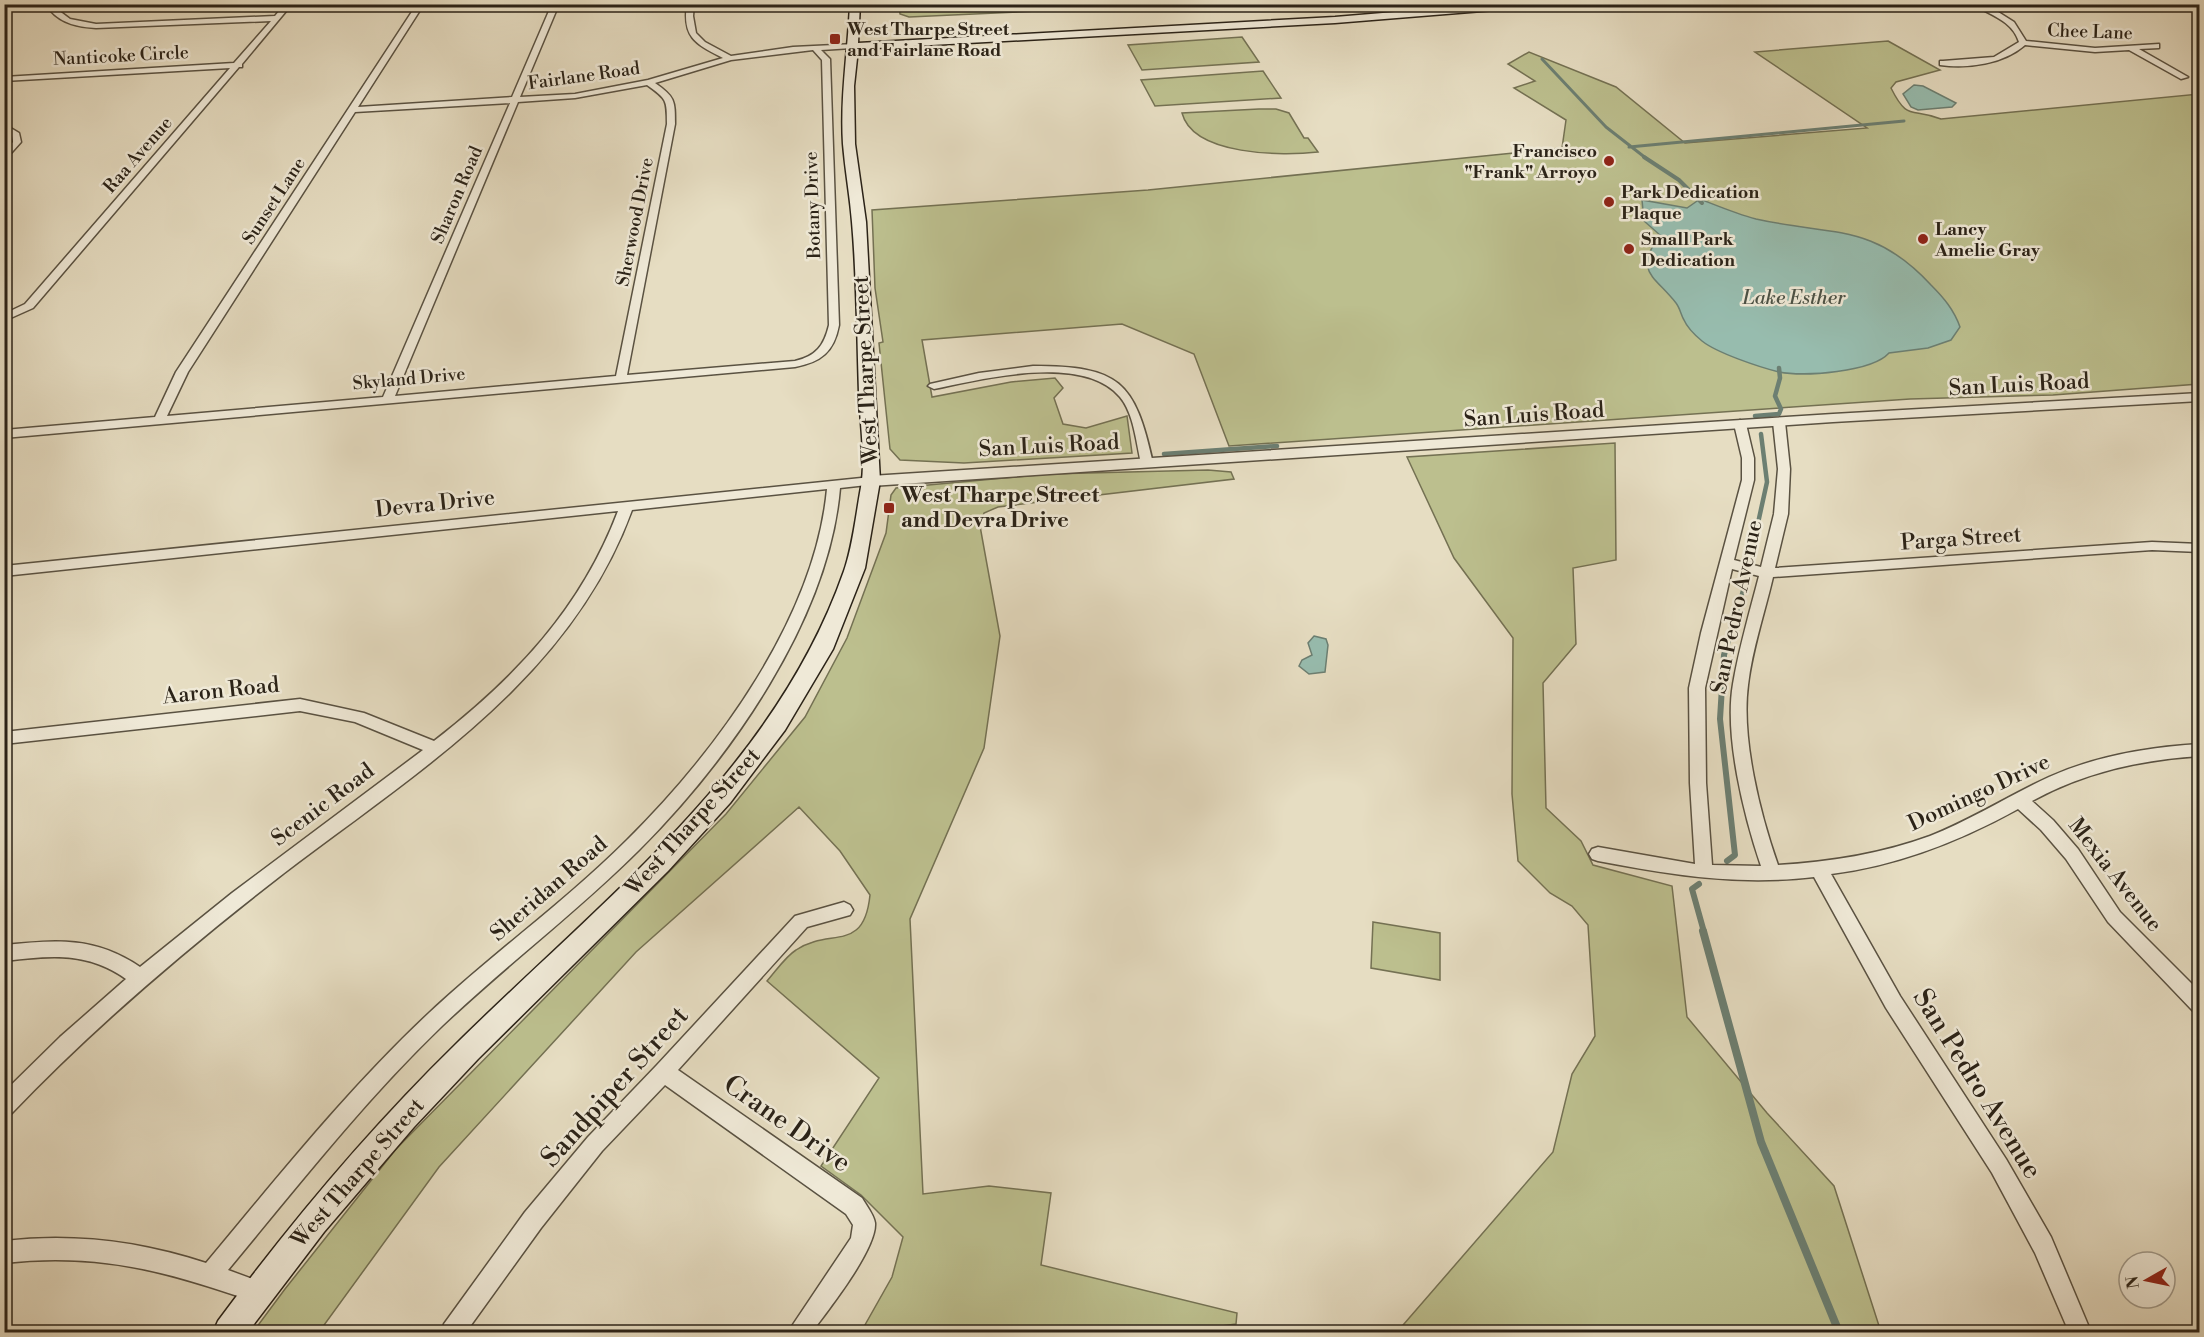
<svg xmlns="http://www.w3.org/2000/svg" width="2204" height="1337" font-family="'Libre Bodoni',serif">
  <style>
    .green { fill: #bcbf8e; stroke: #747153; stroke-width: 1.5 }
    .water { fill: #97bcae; stroke: #6c7f72; stroke-width: 1.5 }
    .lines { fill: none; stroke-linecap: round; stroke-linejoin: round }
    .stream-far4 { stroke: #6c7f72; stroke-width: 3 }
    .stream-far3 { stroke: #6c7f72; stroke-width: 4 }
    .stream-far2 { stroke: #6c7f72; stroke-width: 4.5 }
    .stream-far1 { stroke: #6c7f72; stroke-width: 6 }
    .stream { stroke: #6c7f72; stroke-width: 8 }
    .minor-casing { stroke: #5a5242; stroke-width: 3 }
    .tertiary-casing { stroke: #5a5242; stroke-width: 3 }
    .secondary-casing { stroke: #2b2318; stroke-width: 3 }
    .minor { fill: #efe9d7; fill-rule: evenodd }
    .tertiary { fill: #efe9d7; fill-rule: evenodd }
    .secondary { fill: #efe9d7; fill-rule: evenodd }
    .poi-dot { fill: #8f2418; stroke: #efe9d7; stroke-width: 2 }
    .labels { text-anchor: middle; dominant-baseline: central; stroke-width: 5; stroke-linejoin: round; paint-order: stroke }
    .far-poi-label { font-size: 18px; font-weight: bold; fill: #2b2318; stroke: #efe9d7; text-anchor: start }
    .far-street-label { font-size: 18px; fill: #2b2318; stroke: #efe9d7 }
    .far-water-label { font-size: 20px; font-style: italic; fill: #4b5145; stroke: #efe9d7 }
    .street-label { font-size: 22px; fill: #2b2318; stroke: #efe9d7 }
    .poi-label { font-size: 22px; font-weight: bold; fill: #2b2318; stroke: #efe9d7; text-anchor: start }
    .near-street-label { font-size: 27px; fill: #2b2318; stroke: #efe9d7 }
  </style>
  <rect width="100%" height="100%" fill="#e6ddc2"/>
  <filter id="stains"><feTurbulence type="fractalNoise" baseFrequency=".00333" numOctaves="4"/><feColorMatrix values="0 0 0 0 .2 0 0 0 0 .09 0 0 0 0 .02 0 0 0 .5 -.17"/></filter>
  <radialGradient id="worn" r=".72"><stop offset=".6" stop-color="#630" stop-opacity="0"/><stop offset="1" stop-color="#630" stop-opacity=".3"/></radialGradient>
  <!-- green -->
  <path class="green" d="M899 5H1036L1037 11 909 17 900 14Z
    M1242 37 1259 62 1142 70 1128 45Z
    M1888 41 1940 70 1896 82 1891 88C1908 122 1911 107 1941 119L2199 94V384L2053 395 1910 399 1229 446 1194 354 1122 324 922 340 932 397 1011 382 1055 378 1063 388 1054 398 1063 424 1086 428 1127 416 1132 453 964 463 900 460 890 449 879 343 883 342 875 288 872 210 1148 190 1562 148 1566 120 1514 88 1535 81 1508 64 1529 52 1616 87 1685 143 1867 128 1755 52Z
    M1263 71 1281 98 1155 106 1141 80Z
    M1259 109H1276L1289 113 1304 138H1308L1318 152C1283 156 1193 156 1182 113Z
    M1615 443 1616 560 1573 568 1576 644 1543 683 1546 808 1581 841 1593 865 1672 886 1687 1017 1767 1113 1834 1186 1881 1332H1397L1553 1152 1572 1074 1595 1036 1588 925 1572 906 1550 893 1518 861 1512 794 1513 638 1454 558 1407 457Z
    M1208 470 1231 472 1234 479 998 507 984 513 980 526 1000 636 984 748 910 919 923 1194 989 1186 1051 1193 1041 1265 1237 1313 1236 1324 1178 1332H861L892 1277 903 1237 861 1195 821 1166 879 1078 767 981C776 971 785 957 796 950 830 927 864 954 870 895L840 851 799 807 636 952 439 1167 319 1332H253L285 1289 396 1149 726 814 805 717 847 638 886 533 891 495 896 488 1049 474Z
    M1373 922 1440 933V980L1371 968Z"/>
  <!-- water -->
  <path class="water" d="M1914 85 1923 86 1956 103 1952 107 1918 110 1911 107 1903 94Z
    M1700 199C1718 206 1737 214 1756 219 1831 236 1873 222 1931 285 1944 298 1954 310 1960 327L1951 340 1928 348 1889 353C1872 372 1804 377 1779 372 1759 367 1717 353 1702 341 1696 336 1687 327 1684 320 1681 315 1680 308 1676 303 1654 275 1633 272 1660 235L1644 221 1642 200 1687 208Z
    M1314 636 1326 639 1328 645 1325 672 1309 674 1299 666 1302 660 1312 655 1308 643Z"/>
  <g class="lines">
    <!-- stream-far4 -->
    <path class="stream-far4" d="M1542 59 1606 127 1647 159
      M1629 147 1904 121"/>
    <!-- stream-far3 -->
    <path class="stream-far3" d="M1644 157 1679 180 1702 203"/>
    <!-- stream-far2 -->
    <path class="stream-far2" d="M1755 416 1779 414 1781 409 1775 396 1780 378 1779 368
      M1164 454 1277 446
      M1749 564 1767 482 1761 434
      M1737 612 1747 576"/>
    <!-- stream-far1 -->
    <path class="stream-far1" d="M1727 861 1735 855 1720 719 1724 655 1737 610
      M1699 884 1692 889 1704 932"/>
    <!-- stream -->
    <path class="stream" d="M1703 931 1761 1142 1839 1332"/>
    <!-- minor casing -->
    <g class="minor-casing">
      <path id="minor" d="M51 4H58V10L70 19 96 24 275 16 285 4H292L242 64V67H239L33 308 4 321V314L25 304 230 68 4 81V77L234 63 271 21 96 28C79 27 62 24 50 10Z
        M417 4H424L358 107 512 97 552 4H559L520 97 575 94 648 80 723 58C696 44 682 38 687 4H694L693 16 696 33 705 42 731 56 793 47 855 44V48H852L821 50 830 59 839 325C834 352 821 362 795 367L4 438V430L155 417 176 372ZM813 50 822 60 829 325C824 346 816 356 795 361L627 375 675 124C675 100 675 97 655 83L731 60ZM647 85C667 99 667 100 667 124L616 376 395 396 518 102 575 98ZM510 103 383 397 167 416 188 372 355 112Z
        M1972 4 1987 7 2032 4 1995 10 2014 22 2026 41 2095 48 2159 44V48L2139 49 2188 77 2181 79 2129 50 2095 52 2025 45C2003 64 1968 69 1940 65V61H1943L1994 57 2019 42C2012 20 1990 15 1972 4Z
        M4 124 19 133 21 142 4 161V152L13 142 12 136 4 130Z
        M1033 366C1119 366 1135 381 1153 463L1151 466H1143L1141 463C1136 442 1134 414 1120 397 1083 353 983 379 934 389L928 386 930 384 979 373Z
        M1779 418 1785 422 1790 469 1788 514 1775 568 2152 542 2200 544V552L2152 550 1773 577C1765 612 1752 649 1748 685 1741 738 1760 814 1778 865 1829 862 1881 854 1930 836 1971 820 2008 796 2049 777 2096 756 2148 747 2200 744V756C2140 760 2085 772 2032 801L2053 820 2078 849 2120 912 2200 992V1013L2193 1011 2108 922 2066 859 2041 830 2018 809C1960 841 1897 866 1831 874L1900 996 2006 1159 2051 1237 2091 1332H2069L2035 1253 1992 1173 1886 1008 1814 877C1738 886 1672 875 1598 861L1592 859 1589 854 1592 849 1598 847 1695 864 1690 783 1689 688 1701 633 1742 480V458L1734 424 1740 420 1746 424 1754 458V480L1734 560 1761 567 1774 514 1778 469 1773 422ZM1732 569 1759 576C1750 611 1739 648 1733 684 1724 736 1744 816 1761 866L1712 865 1706 783 1705 688Z
        M871 477 877 481 876 484 840 488C829 619 730 759 639 850 577 912 506 965 442 1026 364 1101 297 1187 228 1270L266 1284 269 1292 266 1300 258 1303C169 1272 100 1252 4 1263V1241C74 1233 139 1241 206 1263 277 1178 347 1090 429 1013 493 953 565 902 627 840 717 751 815 618 827 489L632 510C570 680 416 772 279 877 185 950 94 1027 11 1114L4 1117V1092L60 1037 126 979C86 951 51 956 4 961V945C57 940 94 936 140 967L232 893 423 750 355 722 300 711 4 744V732L300 699 364 713 434 741C515 678 581 609 618 511L4 576V566Z
        M844 902 850 905 853 910 850 915 807 927 678 1070 862 1198C866 1205 874 1215 875 1223 877 1249 828 1310 812 1332H788L851 1238 853 1225 846 1214 665 1085 602 1151 541 1228 466 1332H441L444 1324 525 1212 588 1137 657 1065 795 916Z"/>
    </g>
    <!-- tertiary casing -->
    <g class="tertiary-casing">
      <path id="tertiary" d="M2200 393V401L1833 422 871 486 863 481 871 476 1833 414Z"/>
    </g>
    <!-- secondary casing -->
    <g class="secondary-casing">
      <path id="secondary" d="M850 4H860L858 43 1335 17 1490 4H1538L1533 7 1335 23 858 49 854 86 855 144 866 222 880 481 865 568 833 649 785 730 730 803 668 871 478 1059 414 1127 324 1232 248 1332H213L218 1321C291 1222 369 1129 457 1043 602 900 775 769 844 571 853 545 856 514 861 487 866 458 860 423 859 393 857 336 857 279 852 222 850 196 845 170 843 144 840 97 848 51 850 4Z"/>
    </g>
    <!-- minor -->
    <use href="#minor" class="minor"/>
    <!-- tertiary -->
    <use href="#tertiary" class="tertiary"/>
    <!-- secondary -->
    <use href="#secondary" class="secondary"/>
  </g>
  <!-- markers -->
  <g class="poi-dot">
    <rect x="829" y="33" width="12" height="12" rx="3"/>
    <circle cx="1609" cy="161" r="6"/>
    <circle cx="1609" cy="202" r="6"/>
    <circle cx="1923" cy="239" r="6"/>
    <circle cx="1629" cy="249" r="6"/>
    <rect x="883" y="502" width="12" height="12" rx="3"/>
  </g>
  <g class="labels">
    <!-- far-poi labels -->
    <g class="far-poi-label">
      <text x="847" y="29">West Tharpe Street<tspan x="847" dy="21">and Fairlane Road</tspan></text>
      <text x="1597" y="151" text-anchor="end">Francisco<tspan x="1597" dy="21">"Frank" Arroyo</tspan></text>
      <text x="1621" y="192">Park Dedication<tspan x="1621" dy="21">Plaque</tspan></text>
      <text x="1935" y="229">Lancy<tspan x="1935" dy="21">Amelie Gray</tspan></text>
      <text x="1641" y="239">Small Park<tspan x="1641" dy="21">Dedication</tspan></text>
    </g>
    <!-- far-street labels -->
    <g class="far-street-label">
      <text transform="translate(2090 32) rotate(2)">Chee Lane</text>
      <text transform="translate(121 56) rotate(-3)">Nanticoke Circle</text>
      <text transform="translate(584 76) rotate(-8)">Fairlane Road</text>
      <text transform="translate(138 155) rotate(-49)">Raa Avenue</text>
      <text transform="translate(457 195) rotate(-67)">Sharon Road</text>
      <text transform="translate(274 201) rotate(-57)">Sunset Lane</text>
      <text transform="translate(813 205) rotate(-92)">Botany Drive</text>
      <text transform="translate(635 222) rotate(-79)">Sherwood Drive</text>
      <text transform="translate(409 379) rotate(-5)">Skyland Drive</text>
    </g>
    <!-- far-water labels -->
    <g class="far-water-label">
      <text x="1794" y="298">Lake Esther</text>
    </g>
    <!-- street labels -->
    <g class="street-label">
      <text transform="translate(866 370) rotate(-93)">West Tharpe Street</text>
      <text transform="translate(2019 385) rotate(-3)">San Luis Road</text>
      <text transform="translate(1534 415) rotate(-4)">San Luis Road</text>
      <text transform="translate(1049 446) rotate(-3)">San Luis Road</text>
      <text transform="translate(435 504) rotate(-6)">Devra Drive</text>
      <text transform="translate(1961 539) rotate(-4)">Parga Street</text>
      <text transform="translate(1737 607) rotate(-78)">San Pedro Avenue</text>
      <text transform="translate(221 691) rotate(-6)">Aaron Road</text>
      <text transform="translate(1979 793) rotate(-25)">Domingo Drive</text>
      <text transform="translate(323 805) rotate(-37)">Scenic Road</text>
      <text transform="translate(693 822) rotate(-48)">West Tharpe Street</text>
      <text transform="translate(2115 875) rotate(52)">Mexia Avenue</text>
      <text transform="translate(549 889) rotate(-41)">Sheridan Road</text>
      <text transform="translate(358 1173) rotate(-49)">West Tharpe Street</text>
    </g>
    <!-- poi labels -->
    <g class="poi-label">
      <text x="901" y="495">West Tharpe Street<tspan x="901" dy="25">and Devra Drive</tspan></text>
    </g>
    <!-- near-street labels -->
    <g class="near-street-label">
      <text transform="translate(1977 1084) rotate(58)">San Pedro Avenue</text>
      <text transform="translate(615 1087) rotate(-48)">Sandpiper Street</text>
      <text transform="translate(787 1124) rotate(35)">Crane Drive</text>
    </g>
  </g>
  <!-- margin -->
  <rect width="2204" height="1337" fill="none" stroke="#e6ddc2" stroke-width="24"/>
  <rect x="6" y="6" width="2192" height="1325" fill="none" stroke="#2b2318" stroke-width="3"/>
  <rect x="12" y="12" width="2180" height="1313" fill="none" stroke="#2b2318" stroke-width="1.5"/>
  <!-- north arrow -->
  <g transform="translate(2147 1280) rotate(261)"><circle r="28" fill="#efe9d7" stroke="#a19a8b" stroke-width="1.5"/>
  <path d="M0-4.5L10 22L0 15L-10 22Z" fill="#8f2418"/>
  <text y="-9" font-size="16" font-weight="bold" text-anchor="middle" fill="#2b2318">N</text>
  </g>
  <rect width="100%" height="100%" filter="url(#stains)"/>
  <rect width="100%" height="100%" fill="url(#worn)"/>
</svg>
